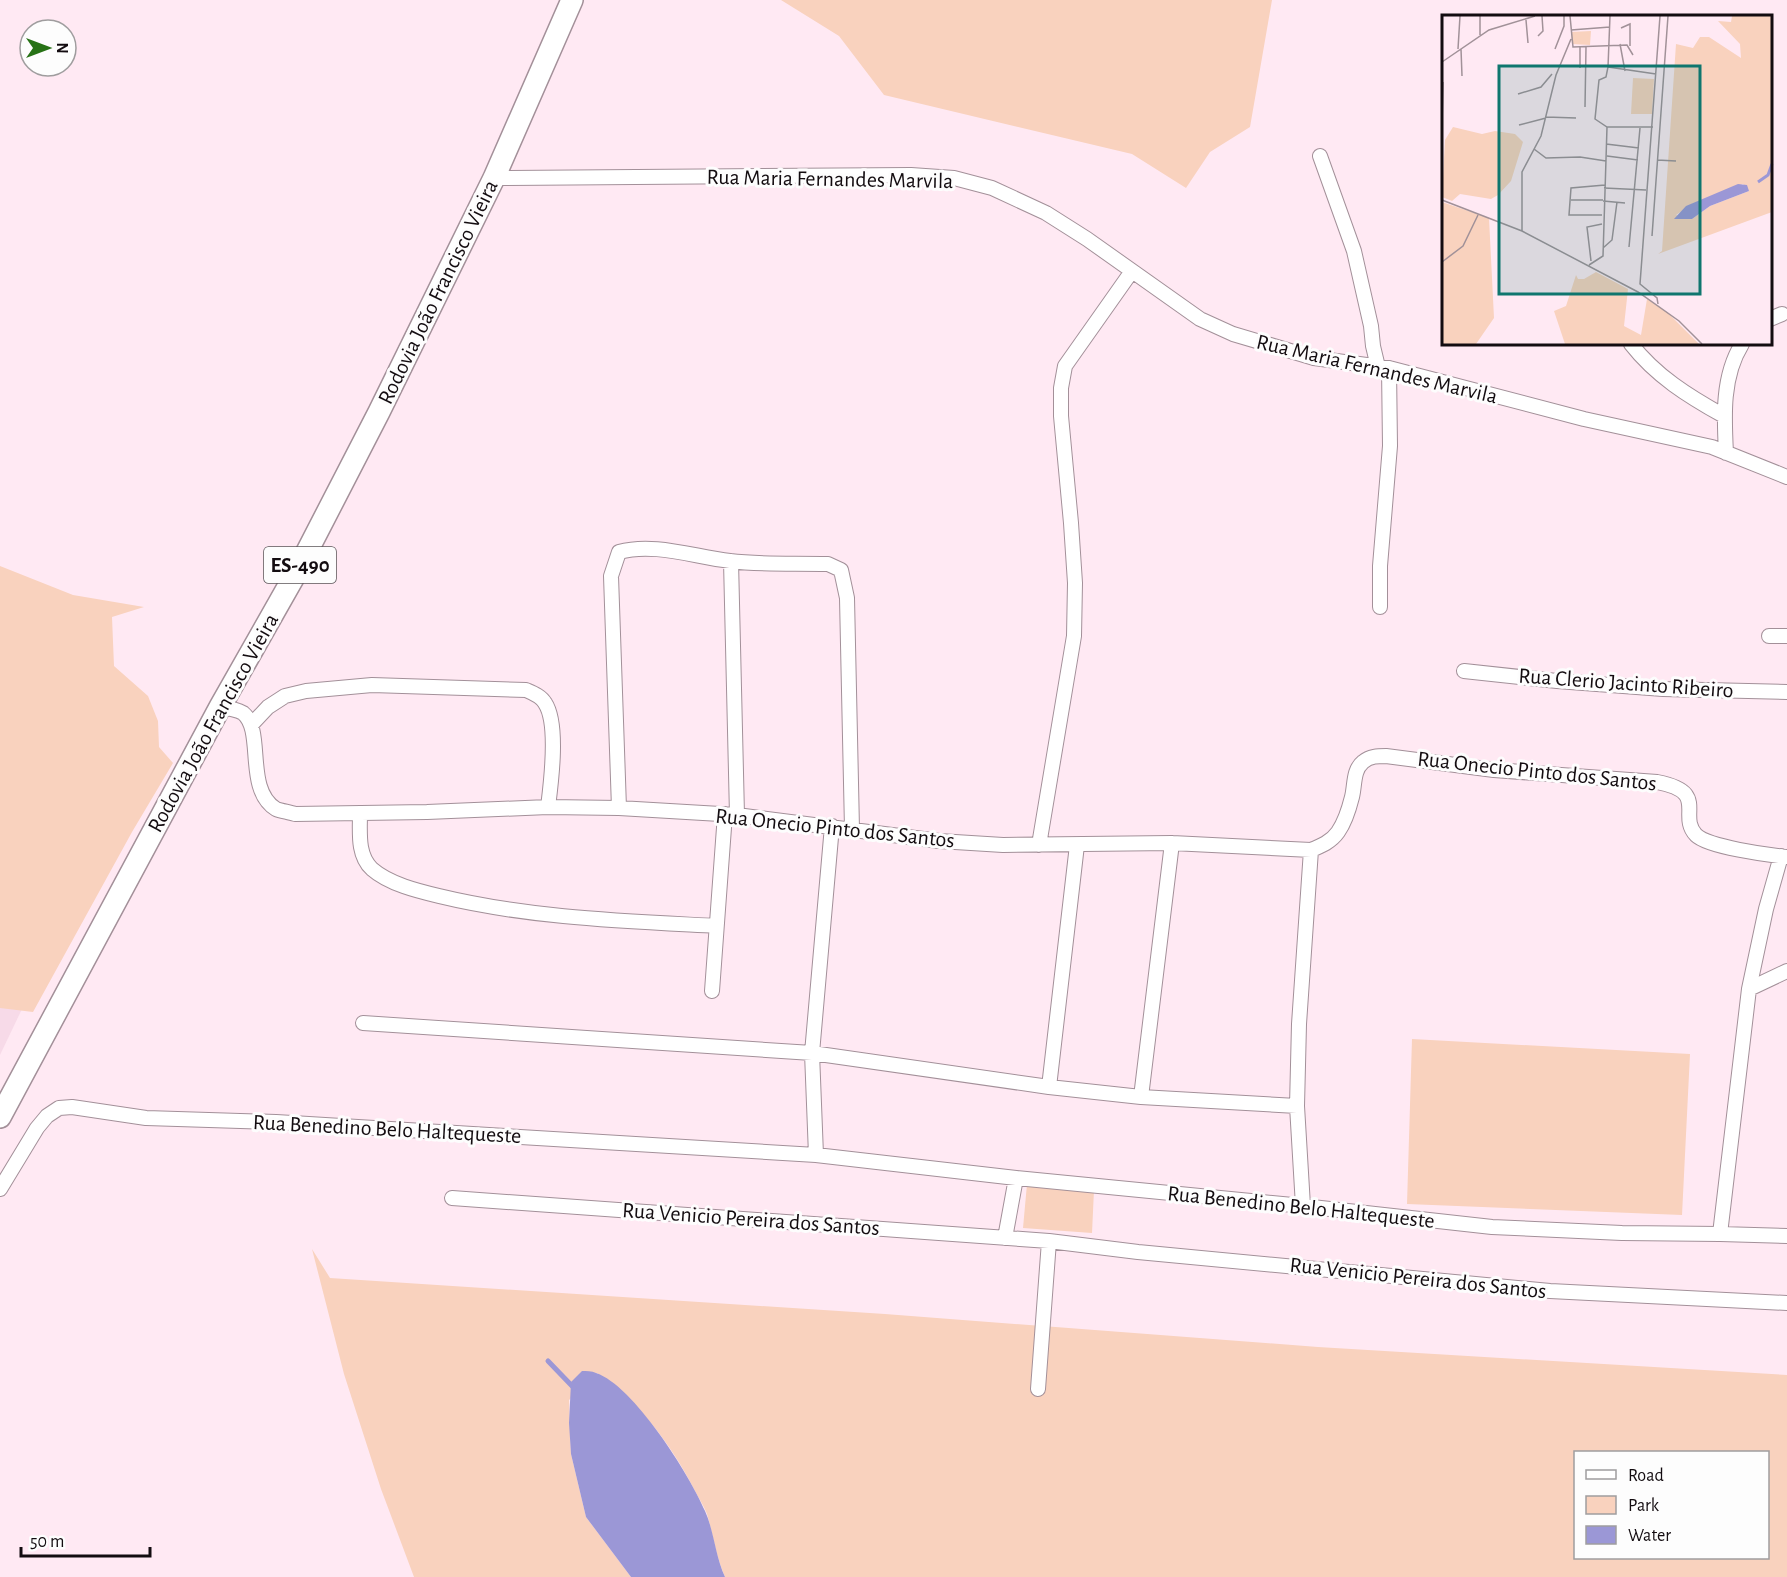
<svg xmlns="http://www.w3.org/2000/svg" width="1787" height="1577" font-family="'Alegreya Sans',sans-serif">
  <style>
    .built { fill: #f7dae8 }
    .green { fill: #f9d2be; fill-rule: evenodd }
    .water { fill: #9b97d6 }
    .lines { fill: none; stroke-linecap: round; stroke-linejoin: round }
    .stream { stroke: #9b97d6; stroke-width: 5 }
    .street-casing { stroke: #a39099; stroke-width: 16 }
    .primary-casing { stroke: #a39099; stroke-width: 24 }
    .street { stroke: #fff; stroke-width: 14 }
    .primary { stroke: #fff; stroke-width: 21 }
    .labels { text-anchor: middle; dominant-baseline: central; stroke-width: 6; stroke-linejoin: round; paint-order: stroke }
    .shield { fill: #fdfdfd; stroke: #595457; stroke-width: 1.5 }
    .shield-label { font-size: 21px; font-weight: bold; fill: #130c10 }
    .street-label { font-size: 22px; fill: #130c10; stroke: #fdfdfd }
    .inset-river { fill: none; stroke: #9b97d6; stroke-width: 3 }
    .inset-road { fill: none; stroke: #a19198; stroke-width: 1.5 }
    .view { fill: #0f766e; fill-opacity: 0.15; stroke: #0f766e; stroke-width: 3 }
    .inset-edge { fill: none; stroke: #130c10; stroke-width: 3 }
  </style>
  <rect width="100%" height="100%" fill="#ffe9f3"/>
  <!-- built -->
  <path class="built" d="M0 1006 22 1009 0 1055Z"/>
  <!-- green -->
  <path class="green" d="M781 0H1272L1250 127 1210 152 1186 188 1132 154 884 95 839 36Z
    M0 566 73 595 144 607 112 617 114 666 148 696 158 721 159 747 173 763 132 832 33 1012 0 1008Z
    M1412 1039 1690 1054 1682 1215 1407 1204Z
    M1027 1184 1094 1190 1092 1233 1023 1228Z
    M312 1249 330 1278 885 1314 1318 1347 1787 1375V1577H725C716 1556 713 1535 707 1514 704 1506 698 1497 694 1489 671 1444 639 1402 597 1373L569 1400 571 1454 586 1517 631 1577H414L381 1489 344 1374ZM1576 1452H1768V1558H1576Z"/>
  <!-- water -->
  <path class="water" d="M582 1371C586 1371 592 1371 596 1373 633 1385 690 1475 705 1511 714 1531 715 1555 725 1577H631L586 1517 571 1454 569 1423 571 1382Z"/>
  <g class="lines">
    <!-- stream -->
    <path class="stream" d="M548 1361 574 1388"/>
    <!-- street casing -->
    <g class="street-casing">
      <path id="street" d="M1320 156 1354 251 1371 326 1373 346 1378 367
        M494 178 911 175 954 178 992 188 1046 213 1087 239 1200 319 1233 334 1314 358 1389 368 1584 419 1712 447 1787 477
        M1770 319 1782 314
        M1631 344C1656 376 1688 396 1724 416
        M1726 453C1724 416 1722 376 1742 344
        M731 561 737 815
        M1380 607V566L1390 446 1389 368
        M1769 636H1787
        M1464 671 1557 681 1663 689 1787 692
        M220 707C228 708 236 709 243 713 265 731 244 789 276 809 281 811 289 812 295 814L427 812 548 807 619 808 737 815 939 841 1003 845 1172 843 1311 850C1321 846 1331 842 1338 832 1345 822 1349 809 1352 797 1355 785 1353 770 1363 762 1370 756 1378 756 1386 756L1494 770 1657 782C1710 792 1677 815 1696 835 1708 847 1768 855 1787 857
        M252 724 268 707 285 696 306 691 372 685 526 690C533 693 541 696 545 703 559 724 551 783 548 807
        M619 808 611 576 619 552C654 542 694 557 730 561 762 565 795 563 828 564L841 570 847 598 852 829
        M360 813C360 832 357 855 372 869 389 884 418 891 439 896 530 918 623 921 716 926
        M1039 845 1074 636 1075 583 1071 523 1061 416V388L1065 366 1132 271
        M1749 989 1787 971
        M712 991 725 814
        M363 1023 812 1053 1049 1087 1141 1097 1297 1106
        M1049 1087 1077 845
        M1141 1097 1172 843
        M816 1155 812 1053 832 826
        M0 1189 37 1128 47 1116 59 1108 72 1107 146 1118 276 1122 816 1155 1016 1178 1303 1206 1492 1227 1622 1233 1720 1234 1787 1236
        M452 1198 1049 1241 1138 1252 1550 1291 1787 1303
        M1303 1206 1297 1106 1299 1024 1311 850
        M1720 1234 1749 989 1766 909 1781 856
        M1005 1238 1016 1178
        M1038 1389 1049 1241"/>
    </g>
    <!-- primary casing -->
    <g class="primary-casing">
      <path id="primary" d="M0 1117 220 707 296 573 379 412 494 178 572 0"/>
    </g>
    <!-- street -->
    <use href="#street" class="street"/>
    <!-- primary -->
    <use href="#primary" class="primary"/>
  </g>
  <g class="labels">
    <!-- shield labels -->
    <rect class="shield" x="264" y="547" width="72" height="36" rx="4.5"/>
    <g class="shield-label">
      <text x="300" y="565">ES-490</text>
    </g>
    <!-- street labels -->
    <g class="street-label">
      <text transform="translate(830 179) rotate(1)">Rua Maria Fernandes Marvila</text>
      <text transform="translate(438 292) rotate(-64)">Rodovia João Francisco Vieira</text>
      <text transform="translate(1377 369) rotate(13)">Rua Maria Fernandes Marvila</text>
      <text transform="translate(1626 683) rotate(4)">Rua Clerio Jacinto Ribeiro</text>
      <text transform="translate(213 723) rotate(-61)">Rodovia João Francisco Vieira</text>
      <text transform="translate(1537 771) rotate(6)">Rua Onecio Pinto dos Santos</text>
      <text transform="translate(835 828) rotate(6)">Rua Onecio Pinto dos Santos</text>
      <text transform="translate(387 1129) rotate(3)">Rua Benedino Belo Haltequeste</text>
      <text transform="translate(1301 1207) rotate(6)">Rua Benedino Belo Haltequeste</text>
      <text transform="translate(751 1219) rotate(4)">Rua Venicio Pereira dos Santos</text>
      <text transform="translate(1418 1278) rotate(6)">Rua Venicio Pereira dos Santos</text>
    </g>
  </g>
  <!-- overview -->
  <g transform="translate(1442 15)">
    <rect width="330" height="330" fill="#ffe9f3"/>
    <path d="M290 1H330V197L216 239 220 236 234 29 251 33 258 22H267L299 43 298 29 276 6 289 7ZM301 169 307 176 268 191 250 204 234 200 250 189ZM149 16 148 30 130 29 129 17ZM191 63 212 64 210 99H189ZM11 112 40 119 53 116 73 119 81 127 69 166 56 180 49 184 18 179 10 186 0 182 3 125ZM0 187 47 203 52 303 34 329H0ZM154 257 186 274 182 311 199 320 205 284 226 298 257 329H123L112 296 124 291 134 260 136 264H142Z" fill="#f9d2be" fill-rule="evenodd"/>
    <path d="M296 169 305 170 307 176 268 191 250 204H232L244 191Z" fill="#9b97d6"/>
    <path class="inset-river" d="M316 167 326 160 330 149"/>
    <path class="inset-road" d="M128 1 131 32 185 30 191 40M168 1 166 52 164 62 157 65 153 104 165 112H211M84 5 86 28M179 13 188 9V31M129 15 168 12M38 20V1M96 21 101 16 100 1M178 29 183 56M16 34 18 1M19 34 20 61M113 34 122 11V1M0 47 47 15 93 1M166 52 214 59M138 53V32M76 79 99 72 110 59M143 92 144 32M104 102 134 103M0 109 1 67M77 110 104 103M164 129 197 133M92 134 104 143 138 142 164 146M165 141 196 145M215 145 234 146M162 173 204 175M0 185 80 216 196 277 237 306 260 329M129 185H161M161 186 183 188M160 200H127L129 173 163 170M80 216V157L99 121 114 60 129 24M210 221 226 1M187 232 198 113M161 233 170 225 175 187M149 246 145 212 160 209M0 247 21 231 36 200M147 250 161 241 165 112M216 289 215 283 198 269 218 1"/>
    <path class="view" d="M57 51H258V279H57Z"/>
    <rect width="330" height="330" class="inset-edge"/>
  </g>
  <!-- legend -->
  <rect x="1574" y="1451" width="195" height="108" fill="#fdfdfd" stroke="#9f9d9e" stroke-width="1.5"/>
  <rect x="1586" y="1470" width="30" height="9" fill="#ffffff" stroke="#9f9d9e" stroke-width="1.5"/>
  <text x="1628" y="1481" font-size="18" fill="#130c10">Road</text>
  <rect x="1586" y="1496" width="30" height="18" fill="#f9d2be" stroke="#9f9d9e" stroke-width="1.5"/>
  <text x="1628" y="1511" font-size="18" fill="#130c10">Park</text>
  <rect x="1586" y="1526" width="30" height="18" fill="#9b97d6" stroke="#9f9d9e" stroke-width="1.5"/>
  <text x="1628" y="1541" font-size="18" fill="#130c10">Water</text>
  <!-- north arrow -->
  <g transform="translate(48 48) rotate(90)"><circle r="28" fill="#fdfdfd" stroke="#9f9d9e" stroke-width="1.5"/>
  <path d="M0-4.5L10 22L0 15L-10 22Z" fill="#277216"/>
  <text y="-9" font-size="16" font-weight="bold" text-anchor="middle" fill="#130c10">N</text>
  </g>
  <!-- scale -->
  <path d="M21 1547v9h129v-9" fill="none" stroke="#130c10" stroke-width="3"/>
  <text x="30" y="1547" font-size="18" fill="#130c10" stroke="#fdfdfd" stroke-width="4.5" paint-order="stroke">50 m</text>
</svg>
